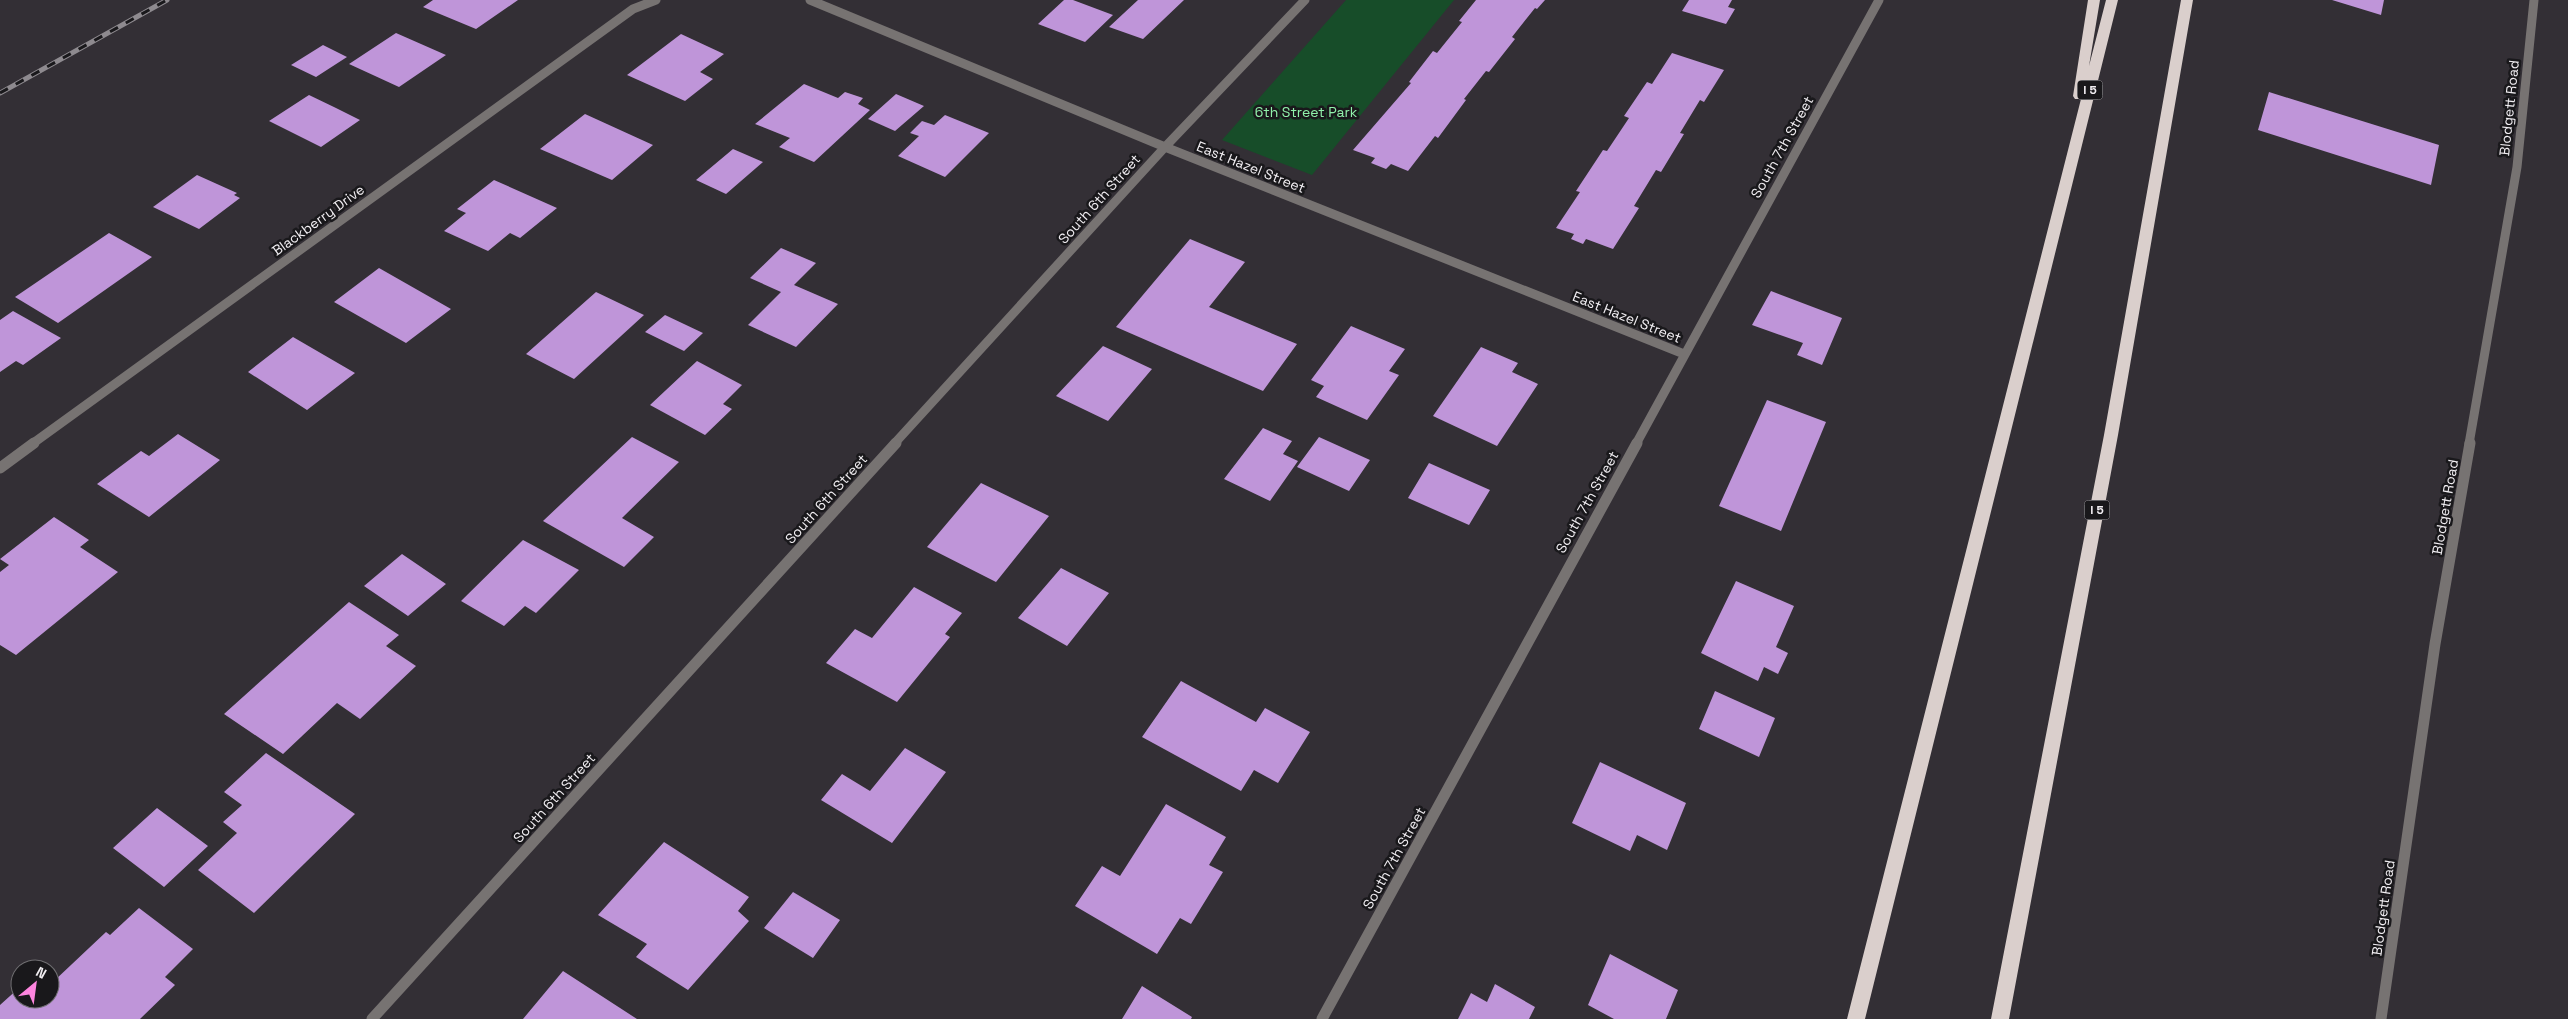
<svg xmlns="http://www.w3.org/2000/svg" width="2568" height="1019" font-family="'Space Grotesk',sans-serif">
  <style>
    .green { fill: #174d29 }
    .building { fill: #bf95d9 }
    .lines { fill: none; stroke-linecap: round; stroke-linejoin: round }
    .minor-far1 { stroke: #777372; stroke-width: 9 }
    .minor { stroke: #777372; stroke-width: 11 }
    .motorway { fill: #dacfcc; fill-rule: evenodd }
    .rail-casing { stroke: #8e8a8f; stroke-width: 5 }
    .rail { stroke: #19181b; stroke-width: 3; stroke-dasharray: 9; stroke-linecap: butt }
    .labels { text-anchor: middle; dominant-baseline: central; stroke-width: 5; stroke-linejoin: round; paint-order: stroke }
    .shield { fill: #19181b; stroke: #b0aeb2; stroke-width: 1 }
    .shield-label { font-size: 12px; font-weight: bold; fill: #f1eef2 }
    .street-label { font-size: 14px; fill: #f1eef2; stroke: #19181b }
    .park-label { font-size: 14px; fill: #90f1aa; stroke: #19181b }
  </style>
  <rect width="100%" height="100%" fill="#332f35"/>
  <!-- green -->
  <path class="green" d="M1346 0H1454L1312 175 1222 140Z"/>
  <!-- building -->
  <path class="building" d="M433 0H518L476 29 423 7Z
    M1064 0H1073L1113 15 1085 42 1038 24Z
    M1138 0H1184L1143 39 1109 27Z
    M1476 0H1545L1537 9 1535 8 1512 37 1515 39 1489 72 1486 71 1464 99 1466 100 1438 138 1435 136 1408 171 1391 164 1386 169 1371 163 1375 158 1353 150 1411 83 1409 82 1433 51 1437 53 1462 22 1459 21Z
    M1689 0H1732L1728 7 1735 9 1726 24 1682 11Z
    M2332 0H2384L2381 15Z
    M396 33 446 55 399 87 349 64Z
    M681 34 724 54 700 72 713 79 685 101 627 75Z
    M323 45 347 57 316 77 291 65Z
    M1672 53 1724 70 1704 102 1700 100 1680 133 1684 134 1661 172 1656 170 1634 206 1639 208 1613 249 1586 239 1583 244 1571 239 1574 234 1556 228 1580 192 1576 191 1603 150 1607 151 1629 118 1624 116 1647 82 1652 84Z
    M804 84 838 98 845 92 863 98 858 104 870 110 814 162 779 147 790 138 755 124Z
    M2269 92 2439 145 2431 185 2258 130Z
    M896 94 924 106 895 131 868 119Z
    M309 95 336 108 360 120 321 147 269 121Z
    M585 114 653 145 612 180 540 149Z
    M945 115 989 133 945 177 898 156 919 136 910 133 922 121 934 125Z
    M733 149 763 162 726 194 696 180Z
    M197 175 237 193 234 195 240 198 199 229 153 207Z
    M494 180 557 208 520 238 510 233 488 251 444 231 466 213 457 209Z
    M109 233 152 257 58 323 15 297Z
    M1190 239 1245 262 1209 307 1297 344 1263 391 1116 327Z
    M781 248 816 263 794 285 838 304 796 347 748 325 781 292 750 278Z
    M379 268 451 309 406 343 334 302Z
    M1771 291 1842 318 1822 365 1797 355 1803 343 1752 325Z
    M596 292 644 315 574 379 526 354Z
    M13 311 61 338 23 365 16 361 0 372V320Z
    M665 315 703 333 684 351 645 332Z
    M1351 326 1405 349 1389 371 1399 375 1367 420 1316 397 1324 386 1311 380Z
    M293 337 355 373 307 410 248 372Z
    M1103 346 1152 369 1108 421 1056 396Z
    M1481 347 1518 363 1512 372 1538 384 1497 446 1433 416Z
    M697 361 742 385 723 404 732 409 705 435 650 405Z
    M1767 400 1826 422 1781 531 1719 506Z
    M1263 428 1292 441 1283 454 1298 461 1270 501 1224 479Z
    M178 434 220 460 149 517 97 484 141 451 149 456Z
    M632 437 679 462 622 518 654 537 624 567 543 521Z
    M1319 437 1370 460 1349 491 1297 467Z
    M1429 463 1490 490 1469 525 1408 498Z
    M981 483 1049 516 996 582 927 547Z
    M54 517 89 540 80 547 118 572 16 655 0 645V572L9 565 0 559Z
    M523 540 579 570 536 613 525 606 504 626 461 601Z
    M402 554 446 584 408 616 364 586Z
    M1061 568 1109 593 1067 646 1018 618Z
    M1736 581 1794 606 1776 647 1788 653 1778 674 1764 667 1758 681 1701 653Z
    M914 587 962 613 945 634 950 637 897 702 826 663 855 629 872 638Z
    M349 602 399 635 386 646 416 666 360 719 337 703 283 754 224 714Z
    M1181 681 1256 722 1265 708 1310 732 1278 783 1254 770 1241 791 1142 737Z
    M1715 691 1775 718 1759 757 1699 729Z
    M905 748 946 772 892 843 821 800 842 774 870 791Z
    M266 753 355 814 254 913 198 870 237 833 223 822 242 805 224 792Z
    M1600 762 1686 803 1667 850 1637 835 1630 851 1572 823Z
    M1166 804 1226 837 1209 865 1223 872 1191 924 1180 918 1157 954 1075 906 1102 866 1120 876Z
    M157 808 208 846 164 887 113 848Z
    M664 842 749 897 738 911 749 921 688 990 636 957 647 944 598 915Z
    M793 892 840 920 813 958 764 928Z
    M139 908 193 949 165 977 175 985 140 1019H0V1005L20 987V999H50V978L54 981 106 932 110 935Z
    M1610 954 1678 990 1666 1019H1614L1588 1005Z
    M563 971 637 1019H523Z
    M1495 984 1535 1007 1529 1019H1458L1471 993 1487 1002Z
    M1142 986 1192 1017 1191 1019H1122Z"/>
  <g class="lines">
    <!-- minor-far1 -->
    <path class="minor-far1" d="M810 0 1165 147 1684 354
      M32 444 633 9 656 0
      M894 444 1165 147 1305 0
      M1636 444 1879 0
      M2469 444 2517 167 2534 0"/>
    <!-- minor -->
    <path class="minor" d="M0 468 34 443
      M372 1019 896 443
      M1322 1019 1637 443
      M2381 1019 2435 644 2470 443"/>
    <!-- motorway -->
    <path class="motorway" d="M2088 0H2100L2089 66 2106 0H2118L1865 1019H1847L2081 99H2075L2073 96Z
      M2181 0H2193L2118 435 2009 1019H1991L2104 435Z"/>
    <!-- rail casing -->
    <g class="rail-casing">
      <path id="rail" d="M0 93 167 0"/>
    </g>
    <!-- rail -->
    <use href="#rail" class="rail"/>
  </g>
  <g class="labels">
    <!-- shield labels -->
    <g class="shield">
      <rect x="2077.5" y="80.5" width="25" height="19" rx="4"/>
      <rect x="2084.5" y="500.5" width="25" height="19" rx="4"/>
    </g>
    <g class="shield-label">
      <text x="2090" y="90">I 5</text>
      <text x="2097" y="510">I 5</text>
    </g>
    <!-- street labels -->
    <g class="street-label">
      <text transform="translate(2509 108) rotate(-84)">Blodgett Road</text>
      <text transform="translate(1782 147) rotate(-61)">South 7th Street</text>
      <text transform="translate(1251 167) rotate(22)">East Hazel Street</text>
      <text transform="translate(1099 199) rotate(-48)">South 6th Street</text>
      <text transform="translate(318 220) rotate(-36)">Blackberry Drive</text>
      <text transform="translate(1627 317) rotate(22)">East Hazel Street</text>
      <text transform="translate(826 499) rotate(-48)">South 6th Street</text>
      <text transform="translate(1587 502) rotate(-61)">South 7th Street</text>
      <text transform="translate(2445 507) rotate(-80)">Blodgett Road</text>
      <text transform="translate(554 798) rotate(-48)">South 6th Street</text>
      <text transform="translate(1394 858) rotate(-61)">South 7th Street</text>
      <text transform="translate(2383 908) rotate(-82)">Blodgett Road</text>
    </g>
    <!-- park labels -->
    <g class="park-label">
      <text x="1306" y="112">6th Street Park</text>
    </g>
  </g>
  <!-- north arrow -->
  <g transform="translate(35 984) rotate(29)"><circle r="24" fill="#19181b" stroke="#6f6e71"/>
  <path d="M0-4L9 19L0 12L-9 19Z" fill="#fe85df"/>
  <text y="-8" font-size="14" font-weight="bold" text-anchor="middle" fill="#f1eef2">N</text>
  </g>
</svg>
